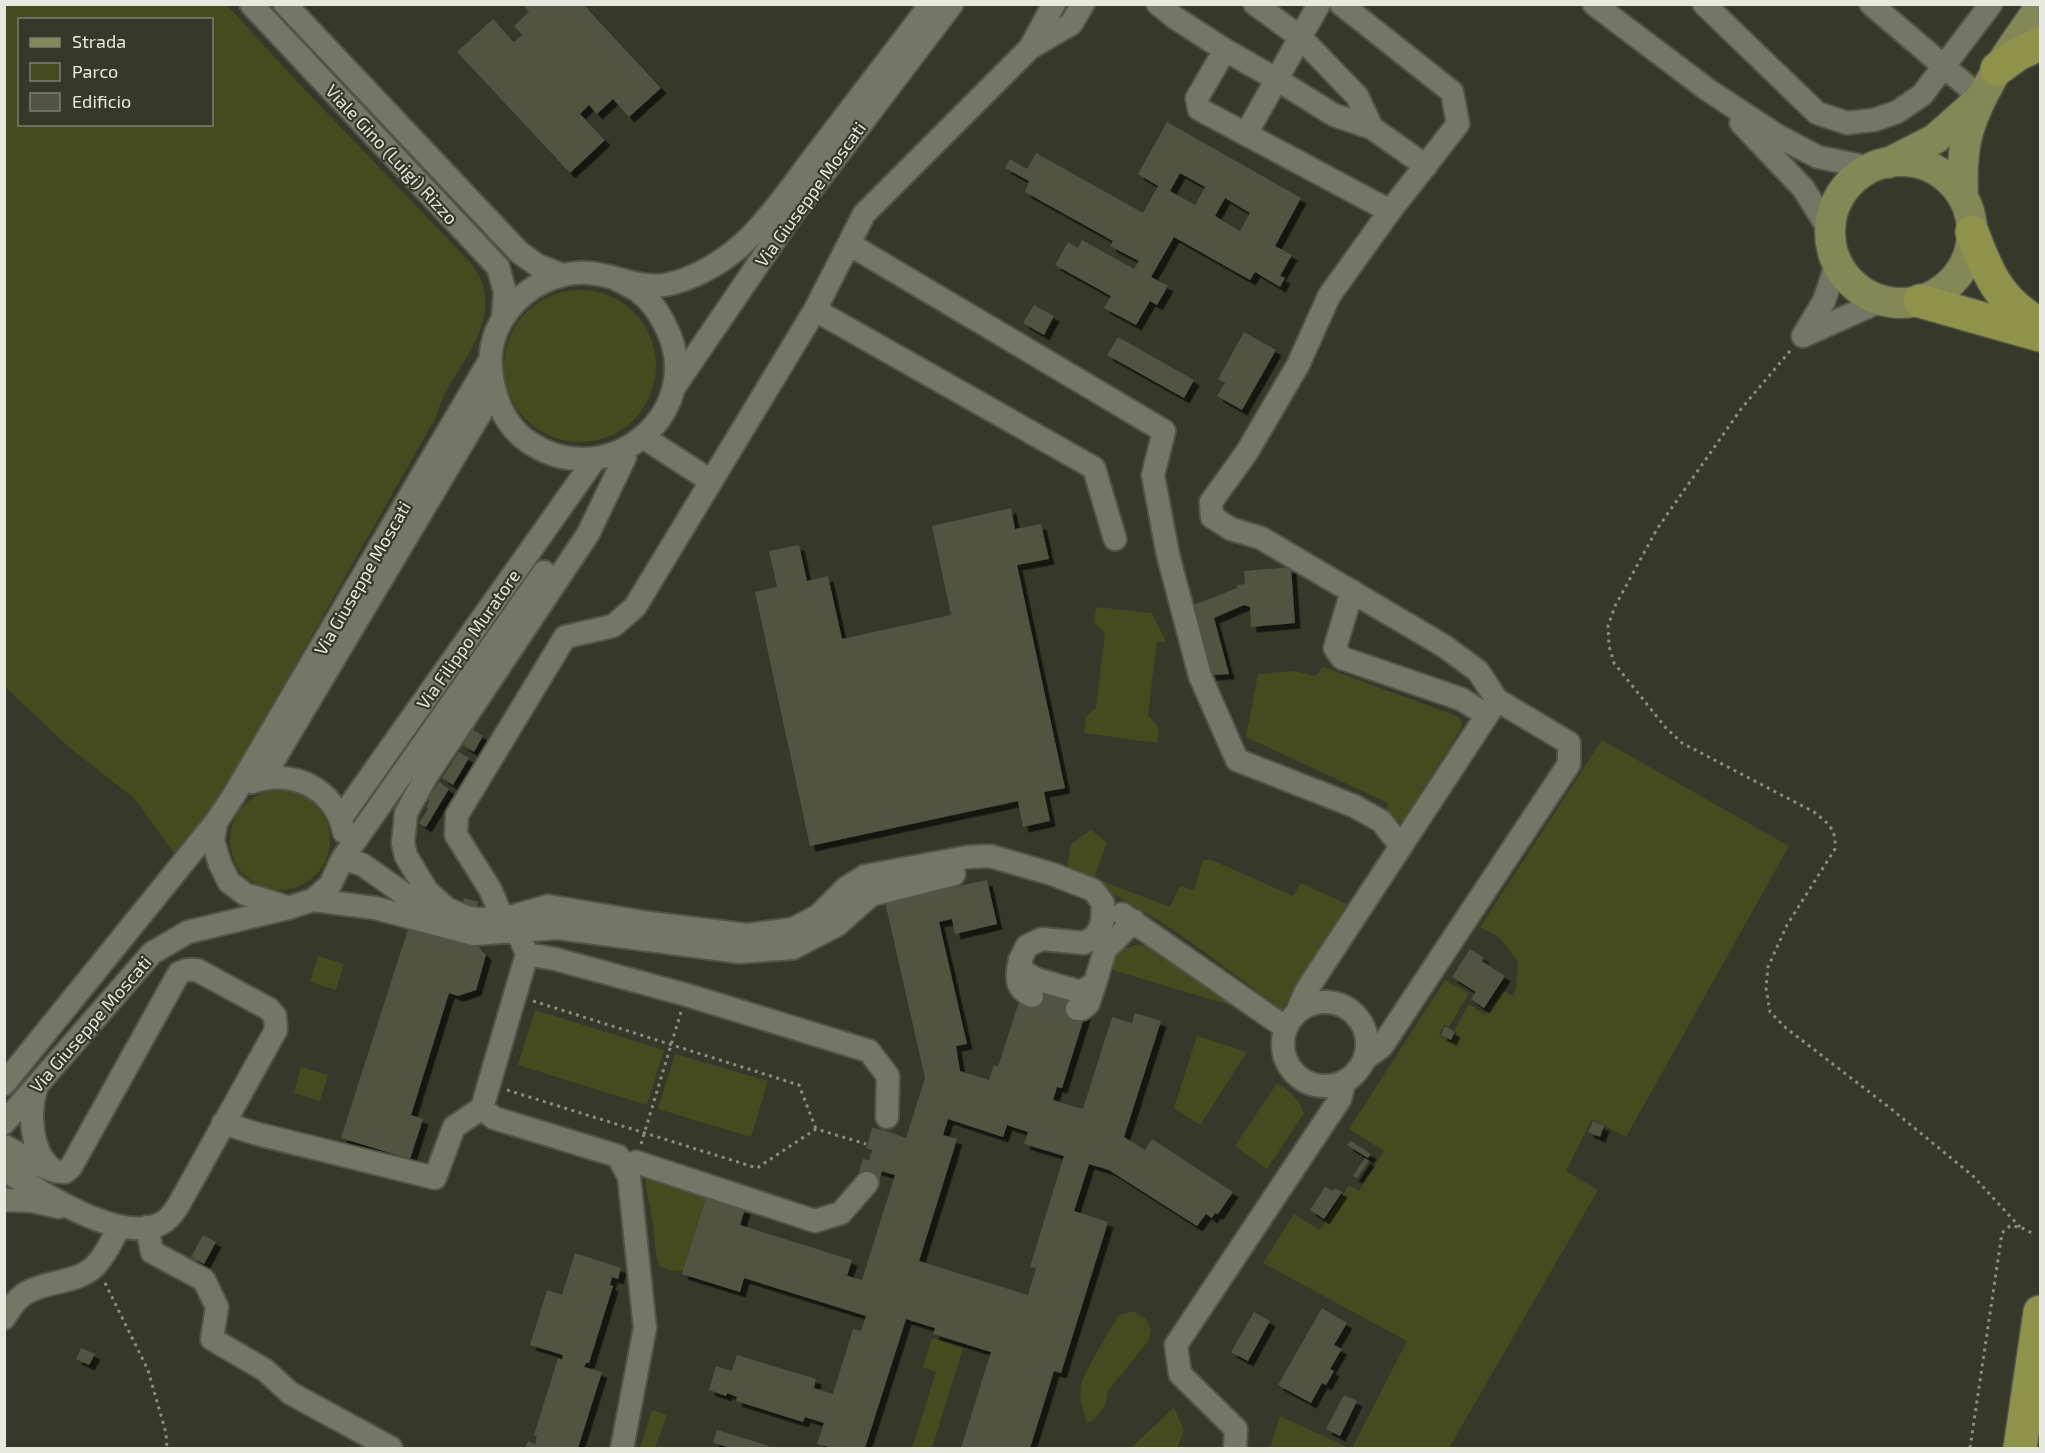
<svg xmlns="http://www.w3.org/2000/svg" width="2045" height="1453" font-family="'Exo 2',sans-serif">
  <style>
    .green { fill: #474a1f; fill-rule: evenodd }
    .building { fill: #525343; fill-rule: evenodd; filter: url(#shadow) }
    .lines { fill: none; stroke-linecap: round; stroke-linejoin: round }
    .minor-tunnel { stroke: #515344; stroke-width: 22; stroke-dasharray: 22 11; stroke-linecap: butt }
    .minor-casing { stroke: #525447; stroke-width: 26 }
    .major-casing { stroke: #525447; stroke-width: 33 }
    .highway-casing { stroke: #525447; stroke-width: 36 }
    .path { stroke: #8b8d81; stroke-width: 3; stroke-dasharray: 3 4.5; stroke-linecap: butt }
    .minor { stroke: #747666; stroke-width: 22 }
    .major { stroke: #848756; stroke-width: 30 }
    .highway { stroke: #8e934c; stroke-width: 33 }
    .labels { text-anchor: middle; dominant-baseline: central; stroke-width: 4.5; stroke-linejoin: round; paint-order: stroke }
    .street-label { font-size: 18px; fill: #e7e9df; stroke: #363829 }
  </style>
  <defs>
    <filter id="shadow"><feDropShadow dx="5.5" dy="5.5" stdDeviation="0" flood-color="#0009"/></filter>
  </defs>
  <rect width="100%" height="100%" fill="#363829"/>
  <!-- green -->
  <path class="green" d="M4 5H227L302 87 470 262C474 268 479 275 482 282 496 324 463 360 444 395 441 402 438 410 436 417L260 727 210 810 174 853 134 798 70 748 5 687ZM20 20H212V124H20Z
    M504 366a76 76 0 1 1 152 0a76 76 0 1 1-152 0Z
    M1096 607 1152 613 1166 642 1157 641 1148 715 1159 728 1157 743 1084 733 1086 717 1096 708 1105 634 1094 622Z
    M1323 667 1457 716 1462 722 1460 730 1402 823 1385 814 1388 803 1246 737 1258 674 1294 671 1316 676Z
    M1602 740 1789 846 1626 1137 1592 1119 1566 1171 1598 1190 1449 1448H1352L1407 1341 1263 1263 1294 1214 1320 1230 1349 1185 1359 1191 1384 1151 1349 1129 1445 980 1469 993 1449 1027 1444 1025 1439 1035 1451 1042 1457 1032 1454 1031 1469 1004 1485 1015 1502 990 1513 996 1516 988 1518 962 1500 938 1480 927Z
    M230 840a50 50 0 1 1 100 0a50 50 0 1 1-100 0Z
    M1091 830 1107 843 1094 878 1170 907 1180 886 1194 890 1203 860H1212L1293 896 1301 883 1347 904 1282 1010C1214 960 1147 902 1066 875L1071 844Z
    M1138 945 1149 946 1233 1003V1006L1116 971 1112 968 1114 954 1123 948Z
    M318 956 344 964 336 990 310 982Z
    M535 1010 664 1050 647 1105 518 1065Z
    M1197 1036 1247 1052 1200 1125 1174 1108Z
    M675 1054 768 1081 751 1137 658 1109Z
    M301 1067 328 1075 320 1101 294 1093Z
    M1277 1083C1291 1091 1298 1098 1304 1113L1267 1169 1235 1146Z
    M645 1177 706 1195 684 1270 674 1271 660 1267C653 1253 656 1240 653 1225 651 1208 646 1193 645 1177Z
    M1133 1311 1146 1319 1151 1329 1149 1340 1108 1391 1105 1406 1094 1420 1087 1423C1083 1411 1079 1399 1081 1386 1084 1371 1110 1330 1119 1315Z
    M932 1338 963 1348 932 1448H912L936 1372 923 1367Z
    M1174 1407 1184 1431 1177 1448H1131Z
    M652 1410 667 1415 655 1448H640Z
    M1280 1416 1349 1448H1270Z"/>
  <!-- building -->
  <path class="building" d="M522 4H583L661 88 629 117 613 99 597 114 589 105 580 114 605 140 570 173 457 52 493 19 514 42 522 35 514 26 529 12Z
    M1167 122 1301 198 1275 246 1292 255 1280 276 1285 278 1280 287 1255 272 1250 280 1174 237 1151 277 1168 286 1157 305 1150 301 1136 325 1104 308 1111 296 1055 265 1068 242 1078 248 1082 240 1134 269 1139 261 1110 246 1113 241 1025 192 1029 181 1005 168 1010 159 1027 169 1036 153 1143 213 1158 186 1138 174ZM1180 173 1205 187 1195 205 1170 191ZM1225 198 1250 213 1240 231 1215 216Z
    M1034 305 1054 316 1044 335 1023 323Z
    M1244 332 1276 350 1242 410 1217 396 1225 383 1218 379Z
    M1118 337 1194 380 1184 398 1107 355Z
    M1011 508 1015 529 1041 524 1049 559 1017 565 1065 788 1044 792 1050 821 1023 827 1018 801 810 846 755 592 777 587 769 551 799 545 807 581 828 576 842 639 951 615 932 526Z
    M1291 567 1295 623 1251 627 1250 607 1244 605 1214 618 1229 674 1211 675 1191 606 1237 588V585L1245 584 1244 571Z
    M472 729 483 736 474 752 463 745Z
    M459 752 469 758 453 785 442 778Z
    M439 782 449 789 426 827 419 823 428 809 426 807 430 800 428 799Z
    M987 880 997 924 955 934 952 919 939 922 967 1044 956 1046 960 1071 989 1080 994 1065 998 1067 1025 983 1089 1002 1062 1088 1057 1087 1053 1100 1083 1109 1112 1017 1132 1023 1135 1013 1161 1021 1124 1137 1145 1150 1152 1139 1233 1192 1218 1214 1215 1213 1212 1218 1206 1214 1197 1226 1109 1170 1089 1164 1074 1211 1108 1222 1061 1373 1054 1371 1030 1448H961L991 1352 933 1334 935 1328 906 1319 865 1448H833L817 1444 824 1423 805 1417 803 1422 736 1401 737 1397 727 1393 726 1396 709 1390 716 1366 732 1371 737 1355 816 1379 814 1388 833 1394 853 1329 861 1331 866 1316 744 1278 740 1292 682 1274 706 1197 745 1209 740 1225 852 1260 847 1276 862 1280 895 1175 867 1167 879 1129 906 1138 925 1078 885 902ZM948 1119 1003 1137 1007 1125 1028 1132 1024 1144 1064 1156 1030 1267 1036 1268 1028 1295 919 1261 957 1139 943 1135Z
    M464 898 478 902 467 938 472 940 486 955 476 990 458 996 449 993 411 1115 423 1119 410 1159 341 1138 409 926 453 935Z
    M1470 949 1484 958 1482 961 1505 976 1484 1008 1471 999 1476 992 1452 977Z
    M1445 1026 1455 1032 1451 1040 1441 1035Z
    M1593 1121 1604 1126 1600 1137 1588 1132Z
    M1351 1141 1371 1154 1368 1158 1347 1145Z
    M1365 1158 1369 1161 1357 1178 1353 1176Z
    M1325 1187 1333 1191 1335 1188 1342 1192 1324 1219 1310 1210Z
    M203 1235 216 1242 204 1264 191 1257Z
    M575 1253 621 1268 618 1279 612 1277 610 1285 613 1286 589 1363H586L584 1367 602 1372 578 1448H525L528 1441 535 1444 537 1436 534 1435 558 1358 562 1360 563 1355 530 1345 547 1290 562 1295Z
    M1322 1308 1347 1323 1334 1345 1342 1349 1330 1369 1334 1371 1326 1385 1322 1383 1311 1403 1278 1385Z
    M1254 1312 1270 1321 1248 1361 1231 1352Z
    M81 1348 95 1354 89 1365 76 1359Z
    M1344 1395 1357 1401 1340 1436 1326 1429Z
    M717 1430 769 1446 768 1448H732L713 1443Z"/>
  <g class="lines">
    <!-- minor-tunnel -->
    <path class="minor-tunnel" d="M1032 996 1077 1009
      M867 1183 887 1117"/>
    <!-- minor casing -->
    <g class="minor-casing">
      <path id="minor" d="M251 4 498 267 505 292 503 317
        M285 4 519 252 537 265 562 275
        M1158 4 1174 17 1225 50 1276 79 1334 115 1372 128 1357 96 1300 37 1255 4
        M1341 4 1452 92 1458 124 1390 211 1329 296 1298 365 1247 452 1211 502 1212 517 1231 529 1261 538 1444 646 1478 671 1497 700 1569 743V764L1382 1046 1366 1058
        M1594 4 1708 90 1778 136 1818 157 1872 168
        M1704 4 1817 113 1847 123 1874 120 1897 112 1922 95 1991 4
        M1871 4 1981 98
        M1030 48 1054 4
        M1225 50 1197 98 1199 109 1390 211
        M1741 123 1803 188 1830 231
        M1372 128 1426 166
        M1246 134 1319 4
        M849 244 1164 431 1153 475 1168 555 1200 676 1237 760 1354 806 1381 821 1401 846
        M616 279C623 283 631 286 638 291 649 299 658 311 664 323 711 408 611 496 530 443 504 426 494 399 491 369 485 316 537 269 589 273 615 275 639 289 665 285 691 280 718 265 738 248 766 224 792 186 814 157 853 106 892 55 931 4
        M815 310 864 214 1030 48 1071 24 1083 4
        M1803 336 1881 301
        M1803 336 1824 301 1837 262
        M675 386 789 219 952 4
        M643 437 711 481
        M625 457 588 534 427 775 406 813 403 843 406 856 427 891 447 909 466 917 479 919H503L548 906 649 923 747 935 793 929 818 916 846 888 865 876 968 857 990 856 1052 874 1093 890 1103 903 1102 923 1096 936 1084 943 1042 939 1027 946 1020 960 1023 971 1036 979 1081 992 1095 983 1105 950 1134 921
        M1352 591 1335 648 1342 658 1461 699 1487 715
        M263 778 493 392
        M252 782C294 768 335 789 344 832
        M341 818 595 459
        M216 822 213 841 220 864 229 882 245 894 287 907
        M343 858 363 865 404 894 440 907
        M313 900 375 908 474 934 558 928 740 952 793 948 837 925 871 895 954 874
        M1122 914 1286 1028
        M503 919 490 889 456 835 457 815 565 637 613 626 635 607 815 310 1094 468 1115 539
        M517 930 527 954 482 1108 494 1118 618 1156 629 1177 645 1328 622 1448
        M527 954 555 959 687 995 869 1051 888 1076 887 1117
        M1020 960C1016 977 1015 988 1032 996
        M1283 1044a42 42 0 1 1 84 0a42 42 0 1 1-84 0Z
        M1077 1009H1082L1088 1004 1095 983
        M1297 1012 1306 991 1497 700
        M4 1084 216 822 234 795 490 360
        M37 1086C28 1111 30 1156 55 1171
        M4 1123 152 953 188 932 288 908 313 900 330 885 343 858 544 572
        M223 1123 254 1133 435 1178 454 1127 482 1108
        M4 1146C25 1156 42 1171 65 1172L71 1167 179 973 187 970H197L269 1009 275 1016 276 1030 178 1206C172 1214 168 1221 158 1225 115 1242 41 1191 4 1170
        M624 1167 636 1162 815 1221 841 1213 867 1183
        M4 1200 32 1201 59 1207
        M147 1227 152 1252 204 1280 217 1307 212 1339 265 1370 290 1393 391 1448
        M4 1318C9 1310 17 1298 26 1293 47 1280 76 1284 95 1266 106 1254 113 1240 119 1226
        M1235 1448 1236 1429 1180 1374 1176 1345 1340 1099 1344 1083"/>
    </g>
    <!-- major casing -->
    <g class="major-casing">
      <path id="major" d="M1830 232a71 71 0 1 1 142 0a71 71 0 1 1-142 0Z
        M1888 163 1935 139 1979 100
        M1963 197C1962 175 1962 153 1968 132 1982 85 2013 47 2040 7"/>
    </g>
    <!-- highway casing -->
    <g class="highway-casing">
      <path id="highway" d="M1997 69 2018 54 2040 44
        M1972 232C1987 273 2000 303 2040 324
        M1920 301 2040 335
        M2020 1448 2040 1312"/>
    </g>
    <!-- path -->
    <path class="path" d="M1790 351 1741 409 1657 529 1615 606 1608 626 1609 646 1614 663 1666 728 1682 743 1814 812C1830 825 1836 829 1835 849L1787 925 1768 967 1766 988 1770 1012 1786 1028 1890 1108 1973 1176 2020 1227
      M533 1001 799 1085 816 1129
      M507 1090 757 1168 816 1129 866 1144
      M641 1144 681 1012
      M105 1283 148 1370 166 1433 167 1448
      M1970 1448 2002 1233 2010 1226 2020 1227 2034 1234"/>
    <!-- minor -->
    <use href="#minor" class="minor"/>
    <!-- major -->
    <use href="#major" class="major"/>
    <!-- highway -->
    <use href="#highway" class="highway"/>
  </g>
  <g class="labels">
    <!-- street labels -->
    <g class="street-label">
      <text transform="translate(392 154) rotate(47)">Viale Gino (Luigi) Rizzo</text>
      <text transform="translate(810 194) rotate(-54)">Via Giuseppe Moscati</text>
      <text transform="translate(362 578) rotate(-60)">Via Giuseppe Moscati</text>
      <text transform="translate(468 639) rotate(-55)">Via Filippo Muratore</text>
      <text transform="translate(90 1024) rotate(-49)">Via Giuseppe Moscati</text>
    </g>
  </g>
  <!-- border -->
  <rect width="2045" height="1453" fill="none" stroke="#e7e9df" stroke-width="12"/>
  <!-- legend -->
  <rect x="18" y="18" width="195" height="108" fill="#363829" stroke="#7d7f72" stroke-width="1.5"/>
  <rect x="30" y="38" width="30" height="9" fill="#848756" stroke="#7d7f72" stroke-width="1.5"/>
  <text x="72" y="48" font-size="18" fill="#e7e9df">Strada</text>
  <rect x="30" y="63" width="30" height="18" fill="#474a1f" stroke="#7d7f72" stroke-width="1.5"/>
  <text x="72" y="78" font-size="18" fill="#e7e9df">Parco</text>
  <rect x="30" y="93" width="30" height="18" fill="#525343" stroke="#7d7f72" stroke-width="1.5"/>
  <text x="72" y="108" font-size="18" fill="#e7e9df">Edificio</text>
</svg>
